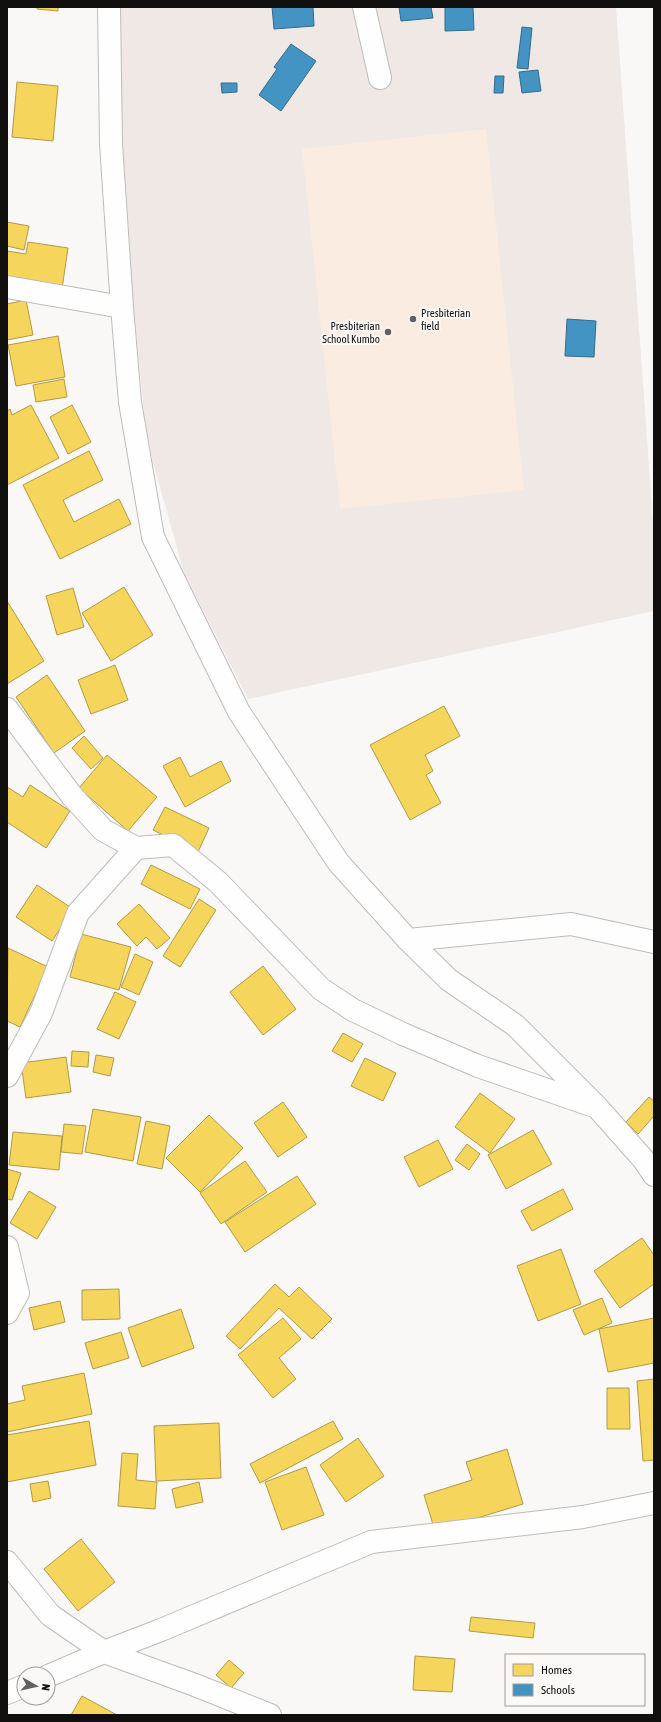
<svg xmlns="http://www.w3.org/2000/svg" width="661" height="1722" font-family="'Asap Condensed',sans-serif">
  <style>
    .built { fill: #efe8e4 }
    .green { fill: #fbece2 }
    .homes { fill: #f6d55c; stroke: #b19a45 }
    .schools { fill: #4393c3; stroke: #346b8d }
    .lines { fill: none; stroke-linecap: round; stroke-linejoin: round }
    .minor-casing { stroke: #bebcbb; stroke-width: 24 }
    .minor { stroke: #fefefe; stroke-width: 22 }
    .poi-dot { fill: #626160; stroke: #fbf8f6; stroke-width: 1.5 }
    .labels { text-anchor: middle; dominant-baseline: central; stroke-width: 4; stroke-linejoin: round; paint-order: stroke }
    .poi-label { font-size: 11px; fill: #100f0e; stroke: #fbf8f6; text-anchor: start }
  </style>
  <rect width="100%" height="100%" fill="#faf8f7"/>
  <!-- built -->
  <path class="built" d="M118 7H616L654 536V611L248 699 184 573 147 441 125 224Z"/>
  <!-- green -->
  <path class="green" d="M486 129 524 490 340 509 302 149Z"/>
  <!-- homes -->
  <path class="homes" d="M37 7H58V11L37 9Z
    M17 82 58 86 53 141 12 137Z
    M7 222 29 226 24 250 7 246Z
    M28 242 68 248 62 289 7 281V251L26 254Z
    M26 300 33 335 7 340V304Z
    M58 336 65 377 16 386 8 345Z
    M64 379 67 397 36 402 33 385Z
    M31 405 59 458 7 485V411L10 409 12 415Z
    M72 405 91 442 68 454 50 417Z
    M89 451 103 480 63 500 74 522 119 499 131 524 60 559 23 485Z
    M124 587 153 635 111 661 82 613Z
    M73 588 84 627 57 635 46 596Z
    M7 601 44 661 7 684Z
    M115 665 128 700 91 714 78 680Z
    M47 675 85 731 54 753 16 697Z
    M444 706 460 736 425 755 433 771 426 775 441 803 410 820 370 745Z
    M84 736 103 758 91 769 72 748Z
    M107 755 157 797 128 831 79 788Z
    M180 757 190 777 221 761 231 781 185 807 163 766Z
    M30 785 70 811 46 848 7 822V787L23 797Z
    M165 807 209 828 198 852 153 830Z
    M151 865 200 889 190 909 141 884Z
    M37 885 73 909 52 941 16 917Z
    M199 899 216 910 180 967 163 956Z
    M139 904 170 938 157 949 146 937 137 946 117 924Z
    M81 934 131 947 119 990 70 977Z
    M8 948 48 967 20 1027 7 1021Z
    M135 954 153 962 139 995 121 987Z
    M263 966 296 1009 263 1035 230 992Z
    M115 992 136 1002 119 1039 97 1029Z
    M343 1033 363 1044 352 1062 332 1051Z
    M72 1051 89 1052 88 1067 71 1066Z
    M96 1055 114 1058 110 1076 93 1072Z
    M66 1057 71 1092 26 1098 21 1063Z
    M365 1058 396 1073 383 1101 351 1086Z
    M480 1093 515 1119 490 1153 455 1127Z
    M649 1097 654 1101V1116L638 1134 626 1122Z
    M283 1102 307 1137 278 1157 254 1123Z
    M93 1109 141 1117 133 1161 85 1152Z
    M209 1115 243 1148 200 1192 166 1158Z
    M146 1121 170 1126 162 1169 137 1164Z
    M64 1124 86 1126 82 1154 61 1152Z
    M533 1130 552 1164 506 1189 488 1155Z
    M13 1132 62 1136 59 1170 9 1165Z
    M438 1140 453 1169 419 1187 404 1157Z
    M467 1144 480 1154 469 1170 455 1160Z
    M245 1161 267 1192 221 1224 200 1193Z
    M7 1169 21 1173 12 1200 7 1199Z
    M297 1176 316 1204 245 1252 225 1222Z
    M563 1189 573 1209 532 1231 521 1211Z
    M29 1191 56 1207 37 1239 10 1223Z
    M642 1238 654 1255V1284L620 1308 594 1271Z
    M561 1249 581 1304 538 1321 517 1266Z
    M275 1284 289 1297 299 1287 332 1319 312 1339 279 1308 240 1349 226 1336Z
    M119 1289 120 1319 82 1320V1290Z
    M602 1298 612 1323 584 1335 573 1310Z
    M60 1301 65 1322 34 1330 29 1308Z
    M181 1309 194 1348 142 1367 128 1328Z
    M283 1318 301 1339 279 1358 296 1379 273 1398 238 1355Z
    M654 1318V1363L608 1372 599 1329Z
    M121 1332 129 1358 93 1369 85 1343Z
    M84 1373 92 1414 7 1432V1404L25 1400 22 1386Z
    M654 1379V1460L643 1461 637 1381Z
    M607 1388H629L630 1429H607Z
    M89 1421 96 1465 7 1482V1435Z
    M333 1421 343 1439 260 1483 250 1464Z
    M219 1423 221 1478 156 1481 154 1426Z
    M358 1438 384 1476 346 1502 320 1465Z
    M507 1449 523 1504 435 1531 424 1495 472 1480 466 1462Z
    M122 1453 138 1454 136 1480 157 1482 155 1509 118 1506Z
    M306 1467 324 1515 282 1530 265 1482Z
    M48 1481 51 1498 33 1502 30 1484Z
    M199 1482 203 1502 176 1508 172 1489Z
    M81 1539 115 1582 78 1611 44 1569Z
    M471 1617 535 1623 533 1638 469 1631Z
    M415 1656 455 1659 452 1692 413 1690Z
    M229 1660 244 1673 231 1688 216 1675Z
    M82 1696 117 1715H71Z"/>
  <!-- schools -->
  <path class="schools" d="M272 7H313L314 26 274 29Z
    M399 7H431L433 18 401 21Z
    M445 7H473L474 30 445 31Z
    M522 27 532 28 528 69 517 68Z
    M291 44 316 61 281 111 259 95 277 69 274 67Z
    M538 70 541 91 522 93 519 72Z
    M495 76H504L503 93H494Z
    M221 83H237V92L222 93Z
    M567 319 596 321 594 357 565 356Z"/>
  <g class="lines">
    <!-- minor casing -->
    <g class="minor-casing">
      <path id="minor" d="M109 7 111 144 122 307 130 402 153 537 239 712 338 862 408 940 449 980 515 1025 597 1107 644 1160 654 1175
        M364 7 380 78
        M7 287 122 307
        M7 709 72 796 103 830 136 848 173 845 218 882 321 989 353 1010 403 1034 478 1066 591 1105
        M408 940 571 924 654 942
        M7 1076 41 1013 78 913 136 848
        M7 1247 18 1293 7 1313
        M7 1562 50 1615 104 1652 195 1685 270 1715
        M48 1676 104 1652 161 1630 371 1542 583 1517 654 1503
        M7 1693 24 1686"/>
    </g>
    <!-- minor -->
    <use href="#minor" class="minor"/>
  </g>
  <!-- markers -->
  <g class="poi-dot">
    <circle cx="413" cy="319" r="4"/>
    <circle cx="388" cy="332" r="4"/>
  </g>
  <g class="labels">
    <!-- poi labels -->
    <g class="poi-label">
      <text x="421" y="313">Presbiterian<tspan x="421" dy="13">field</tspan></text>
      <text x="380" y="326" text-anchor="end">Presbiterian<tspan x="380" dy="13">School Kumbo</tspan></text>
    </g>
  </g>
  <!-- border -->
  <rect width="661" height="1722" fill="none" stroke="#100f0e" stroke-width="16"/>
  <!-- legend -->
  <rect x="505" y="1654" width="140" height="52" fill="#fbf8f6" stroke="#9d9b99"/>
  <rect x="513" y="1664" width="20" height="12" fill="#f6d55c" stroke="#9d9b99"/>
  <text x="541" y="1674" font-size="12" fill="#100f0e">Homes</text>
  <rect x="513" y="1684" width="20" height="12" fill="#4393c3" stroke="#9d9b99"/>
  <text x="541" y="1694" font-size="12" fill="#100f0e">Schools</text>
  <!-- north arrow -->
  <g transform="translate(36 1686) rotate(98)"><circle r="19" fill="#fbf8f6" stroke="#9d9b99"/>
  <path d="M0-3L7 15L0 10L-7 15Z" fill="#626160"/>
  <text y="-6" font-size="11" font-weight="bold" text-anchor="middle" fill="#100f0e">N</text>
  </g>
</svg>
